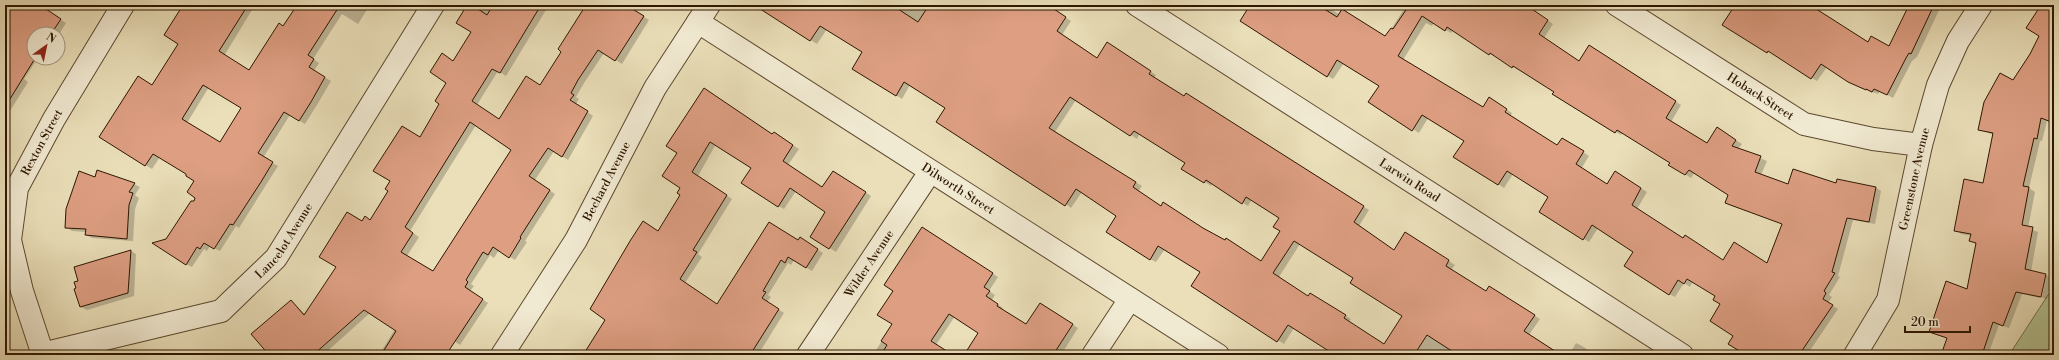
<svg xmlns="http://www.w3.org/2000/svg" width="2059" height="360" font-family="'Libre Bodoni',serif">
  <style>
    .green { fill: #b4c292; stroke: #706c49 }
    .shadow { fill: #0003; fill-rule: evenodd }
    .building { fill: #dd9e82; stroke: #2d1600; fill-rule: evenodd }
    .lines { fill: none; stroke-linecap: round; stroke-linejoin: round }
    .minor-casing { stroke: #5c482e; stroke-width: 24 }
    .minor { stroke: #f1ead2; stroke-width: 22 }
    .labels { text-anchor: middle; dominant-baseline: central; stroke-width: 3.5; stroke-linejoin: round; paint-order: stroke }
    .street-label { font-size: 12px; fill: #2d1600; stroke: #f1ead2 }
  </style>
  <rect width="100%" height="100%" fill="#eadfb9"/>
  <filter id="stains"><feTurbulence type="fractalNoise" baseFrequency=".005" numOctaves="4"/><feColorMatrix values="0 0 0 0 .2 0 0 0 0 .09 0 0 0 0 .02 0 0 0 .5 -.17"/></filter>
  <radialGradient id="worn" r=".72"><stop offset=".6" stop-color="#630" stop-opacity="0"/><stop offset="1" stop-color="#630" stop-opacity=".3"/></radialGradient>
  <!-- green -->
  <path class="green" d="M2050 292 2054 311V355H2009Z"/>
  <!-- shadow -->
  <path class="shadow" d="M5 5H38L66 23 58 36V34H34V58H38L24 79 28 82 5 119Z
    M184 5H255L224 56 250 71 298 5H370L358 24 342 14 313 59 319 63 314 71 331 81 317 105 305 124 290 115 263 158 278 166 266 185 239 228 236 226 220 251 210 246 207 251 204 249 192 267 186 264 194 203 197 197 195 181 188 174 160 157 152 169 100 137 153 87 180 44ZM209 87 242 108 221 143 187 123Z
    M468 5H543L542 7 546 10 506 76 498 71 477 105 499 120 540 86 562 51 559 49 586 5H636L633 10 649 20 622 64 604 53 584 83 576 97 579 99 576 104 593 116 568 160 554 151 535 180 555 194 525 241 527 242 515 260 499 250 494 258 490 255 471 284 474 286 470 291 488 303 460 345 446 336 434 355H379L395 329 370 313 323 355H268L270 354 291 301 306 315 337 267 362 222 371 221 440 103 454 62 473 32ZM476 125 512 149 434 272 407 256 419 237 410 231Z
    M754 5H1047L1071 21 1062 35 1098 59 1113 47 1156 75 1154 78 1184 97H1192L1369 210 1359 226 1394 251 1411 237 1455 265 1451 270 1486 292 1495 291 1540 319 1529 335 1560 355H1328L1330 351 1294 328 1284 344 1192 286 1201 272 1165 249 1156 262 1150 259 1118 215 1082 192 1071 208 946 108 910 85 902 99 853 68 864 52 827 29 817 44ZM1076 100 1137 139 1140 133 1186 163 1183 168 1211 186 1212 183 1248 206 1252 199 1280 217 1282 231 1262 262 1162 207 1138 192 1142 186 1055 132ZM1300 244 1354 278 1403 316 1385 345 1349 322 1351 319 1310 294 1308 297 1279 277Z
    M1248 5H1325L1340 15 1386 37 1406 6 1403 5H1525L1553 24 1544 38 1579 62 1595 50 1681 105 1671 122 1707 144 1723 132 1742 144 1738 149 1767 161 1761 175 1788 185 1837 184 1875 187 1881 191 1875 224 1853 220 1838 276 1840 277 1829 295 1832 297 1828 303 1838 309 1807 355H1748L1735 336 1716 296 1693 281 1690 287 1684 283 1675 297 1669 294 1635 252 1598 228 1589 242 1584 239 1550 197 1513 174 1504 188 1498 184 1465 140 1428 118 1419 133 1370 102 1380 86 1344 63 1333 79 1328 76ZM1426 23 1432 26 1434 23 1451 33 1453 30 1490 54 1519 70 1520 68 1555 92 1554 94 1621 135 1623 132 1671 162 1670 165 1691 178 1695 172 1729 195 1726 202 1732 206 1783 224 1768 264 1723 261 1683 239 1637 209 1647 192 1621 176 1607 185 1581 169 1589 156 1568 142 1558 146 1510 116 1512 113 1495 102 1483 108 1403 60Z
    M1728 5H1809L1868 43 1890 47 1908 8 1903 5H1947L1945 8 1941 6 1917 57 1912 61 1893 98 1880 91 1878 94 1872 92V93L1827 67 1817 81 1724 24 1734 9Z
    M2042 5H2054V123L2047 121 2042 141H2040L2029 188 2035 192 2028 228 2038 232 2031 272 2046 275H2044L2040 298 2022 294 2009 328 1999 325 1988 355H1942L1948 338 1930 331 1968 290 1976 244 1971 241 1972 236 1961 234 1955 230 1984 184 1994 135 1980 130 2030 55 2040 36Z
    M773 135 780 137 799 149 788 165 823 188 833 172 871 196 836 252 811 236 827 211 796 191 784 209 778 206 752 168 716 144 698 176 732 199 698 254 702 257 685 283 718 305 800 239 823 253 812 271 794 260 791 265 788 263 768 295 771 297 767 302 784 313 758 355H584L681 194 679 153 668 146Z
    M96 178 134 184 140 187 135 195 139 198 135 209 133 241 92 238 86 235V232L72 231 66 227Z
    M928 232 998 277 989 291 995 295 992 300 1003 308 1002 310 1027 325 1046 307 1078 328 1061 355H965L980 333 955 316 936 345 952 355H873L893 323 894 290Z
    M131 251 136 254 134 296 87 310 81 307Z
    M2046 275 2051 278 2047 299 2042 298Z
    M1576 343 1582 346 1596 355H1569Z
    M563 352 569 355H561Z
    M176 353 179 355H169Z"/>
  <!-- building -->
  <path class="building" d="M5 5H40L61 19 51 34H34V60L5 107Z
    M183 5H248L219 51 249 70 279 23 283 26 297 5H340L308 55 314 59 309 67 325 77 311 102 299 121 284 112 258 153 273 162 261 182 233 225 230 224 214 249 204 243 200 249 197 247 186 265 152 243 166 239 191 201H194L195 198 187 192 194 181 186 176V174L153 154 145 166 99 137 138 76 152 85 178 44 164 35ZM203 85 241 108 220 142 182 119Z
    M467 5H472L487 15 493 5H541L500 73 492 69 472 101 499 119 526 76 540 85 561 52 558 49 586 5H626L644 16 615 61 598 50 578 80 571 93 574 95 570 100 588 111 562 157 548 148 529 176 550 190 520 237 521 238 509 258 493 247 488 255 483 252 466 280 468 282 465 287 483 299 446 355H381L396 331 364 310 313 355H269L251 334 291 300 304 315 336 267 319 257 347 212 362 221 365 216 370 220 388 191 385 189 390 181 373 171 402 126 420 137 439 104 435 101 446 83 430 72 442 53 453 61 471 32 456 23ZM470 122 511 150 433 271 401 252 413 233 405 227Z
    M754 5H892L918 22 929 5H1048L1066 17 1057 31 1097 58 1107 42 1151 71 1149 74 1184 96 1186 93 1364 206 1354 222 1394 250 1405 232 1449 260 1446 266 1486 291 1489 286 1535 315 1524 331 1561 355H1458L1427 335 1414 355H1335L1288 325 1277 342 1191 286 1200 272 1158 246 1150 260 1106 232 1116 216 1076 189 1065 206 936 122 945 108 904 82 896 96 852 69 862 52 820 26 810 41ZM1070 97 1130 136 1134 131 1185 163 1181 169 1204 183 1206 180 1242 204 1246 197 1279 218 1273 227 1280 231 1261 261 1226 238 1225 240 1203 228 1163 202 1161 206 1133 187 1136 182 1049 128ZM1294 241 1353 278 1350 283 1402 316 1384 344 1344 318 1346 315 1310 293 1308 296 1273 273Z
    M1250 5H1318L1337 17 1342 9 1385 36 1391 28 1393 29 1408 7 1404 5H1526L1548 20 1539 34 1579 61 1589 45 1676 101 1666 118 1707 143 1717 127 1736 140 1732 146 1761 156 1755 172 1788 184 1793 169 1836 183 1837 179 1876 187 1869 222 1847 218 1832 272 1835 273 1824 291 1826 293 1823 299 1833 305 1799 355H1746L1728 344 1733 336 1710 321 1720 304 1713 300 1715 296 1687 279 1684 284 1678 280 1669 295 1624 266 1633 252 1592 225 1583 240 1539 212 1548 197 1507 171 1498 185 1453 157 1464 141 1422 115 1412 131 1368 102 1379 86 1337 60 1327 77 1240 21ZM1422 16 1445 31 1447 27 1489 55 1490 53 1512 68 1513 66 1554 92 1552 94 1615 133 1617 130 1670 163 1668 165 1685 175 1689 170 1728 195 1725 203 1782 224 1767 263 1734 242 1723 260 1685 235 1683 238 1632 205 1641 188 1615 171 1607 184 1576 164 1584 151 1562 138 1557 145 1505 112 1507 109 1489 97 1483 107 1398 56Z
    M1735 5H1810L1868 42 1871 36 1889 46 1909 5H1934L1911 54 1909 53 1906 58 1887 95 1874 89 1872 92 1866 89V90L1848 82 1821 64 1811 79 1768 51 1767 53 1722 25Z
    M2041 5H2054V123L2041 118 2037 139 2034 138 2023 186 2029 187 2022 225 2033 227 2025 269 2046 274 2041 297 2016 292 2003 326 1993 322 1982 355H1941L1947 338 1929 332 1946 281 1967 289 1976 243 1969 241 1971 234 1954 231 1964 179 1983 183 1993 133 1978 130 1984 102 2000 73 2013 80 2030 54 2039 36 2026 28Z
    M704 88 772 134 774 132 793 145 783 161 822 187 833 171 866 192 829 249 810 237 825 212 790 188 778 207 741 183 751 168 710 142 692 172 727 195 693 250 697 252 680 279 717 304 769 222 798 240 800 237 818 249 806 268 788 257 785 263 781 260 763 291 766 292 762 298 779 309 750 355H583L605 320 590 309 630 241 643 221 658 231 680 195 677 193 680 188 662 176 677 153 666 146Z
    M97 170 135 183 129 192 133 193 129 205 127 239 85 235 86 229 65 228 66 209 79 171 95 177Z
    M922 227 993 273 984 287 990 291 986 296 998 304 997 306 1026 324 1040 303 1073 324 1053 355H964L978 333 949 314 931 341 953 355H881L887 345 881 341 892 324 877 315 893 291 884 285Z
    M131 250 128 293 80 307 74 289 76 288 74 282 78 281 74 267Z"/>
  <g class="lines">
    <!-- minor casing -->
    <g class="minor-casing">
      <g id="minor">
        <path id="s1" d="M1137 5 1682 355"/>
        <path id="s2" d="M1617 5 1804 124 1873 139 1921 145"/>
        <path id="s3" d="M698 22 1218 355"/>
        <path id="s4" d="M42 354 221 311 276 258 433 5"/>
        <path id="s5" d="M43 355 22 291 10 240 17 188 54 119 123 5"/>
        <path id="s6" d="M502 355 576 240 655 88 709 5"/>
        <path id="s7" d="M808 355 930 172"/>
        <path d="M1093 355 1130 299"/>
        <path id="s8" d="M1855 355 1888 300 1921 145 1938 85 1958 41 1981 5"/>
      </g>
    </g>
    <!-- minor -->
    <use href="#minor" class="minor"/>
  </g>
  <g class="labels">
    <!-- street labels -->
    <g class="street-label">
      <text stroke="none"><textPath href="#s2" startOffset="170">Hoback Street</textPath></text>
      <text stroke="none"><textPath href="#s5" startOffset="224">Rexton Street</textPath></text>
      <text stroke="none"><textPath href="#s8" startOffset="188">Greenstone Avenue</textPath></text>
      <text stroke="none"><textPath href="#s1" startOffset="324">Larwin Road</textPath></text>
      <text stroke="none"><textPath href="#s6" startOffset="203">Bechard Avenue</textPath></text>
      <text stroke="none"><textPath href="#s3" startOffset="309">Dilworth Street</textPath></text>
      <text stroke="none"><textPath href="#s4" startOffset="279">Lancelot Avenue</textPath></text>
      <text stroke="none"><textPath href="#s7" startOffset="110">Wilder Avenue</textPath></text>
    </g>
  </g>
  <!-- margin -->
  <rect width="2059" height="360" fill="none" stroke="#eadfb9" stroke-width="20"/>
  <rect x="6" y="6" width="2047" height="348" fill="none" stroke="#2d1600" stroke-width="2"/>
  <rect x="10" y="10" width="2039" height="340" fill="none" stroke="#2d1600"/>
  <!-- north arrow -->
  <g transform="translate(46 46) rotate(33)"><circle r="19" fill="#f1ead2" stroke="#a3957e"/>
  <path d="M0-3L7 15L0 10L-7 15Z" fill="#8f2418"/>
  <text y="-6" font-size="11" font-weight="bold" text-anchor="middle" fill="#2d1600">N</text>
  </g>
  <!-- scale -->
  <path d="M1905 326v6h65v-6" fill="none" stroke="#2d1600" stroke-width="2"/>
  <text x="1911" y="326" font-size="12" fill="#2d1600" stroke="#f1ead2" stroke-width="3" paint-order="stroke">20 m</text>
  <rect width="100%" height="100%" filter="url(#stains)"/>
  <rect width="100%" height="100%" fill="url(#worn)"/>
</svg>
